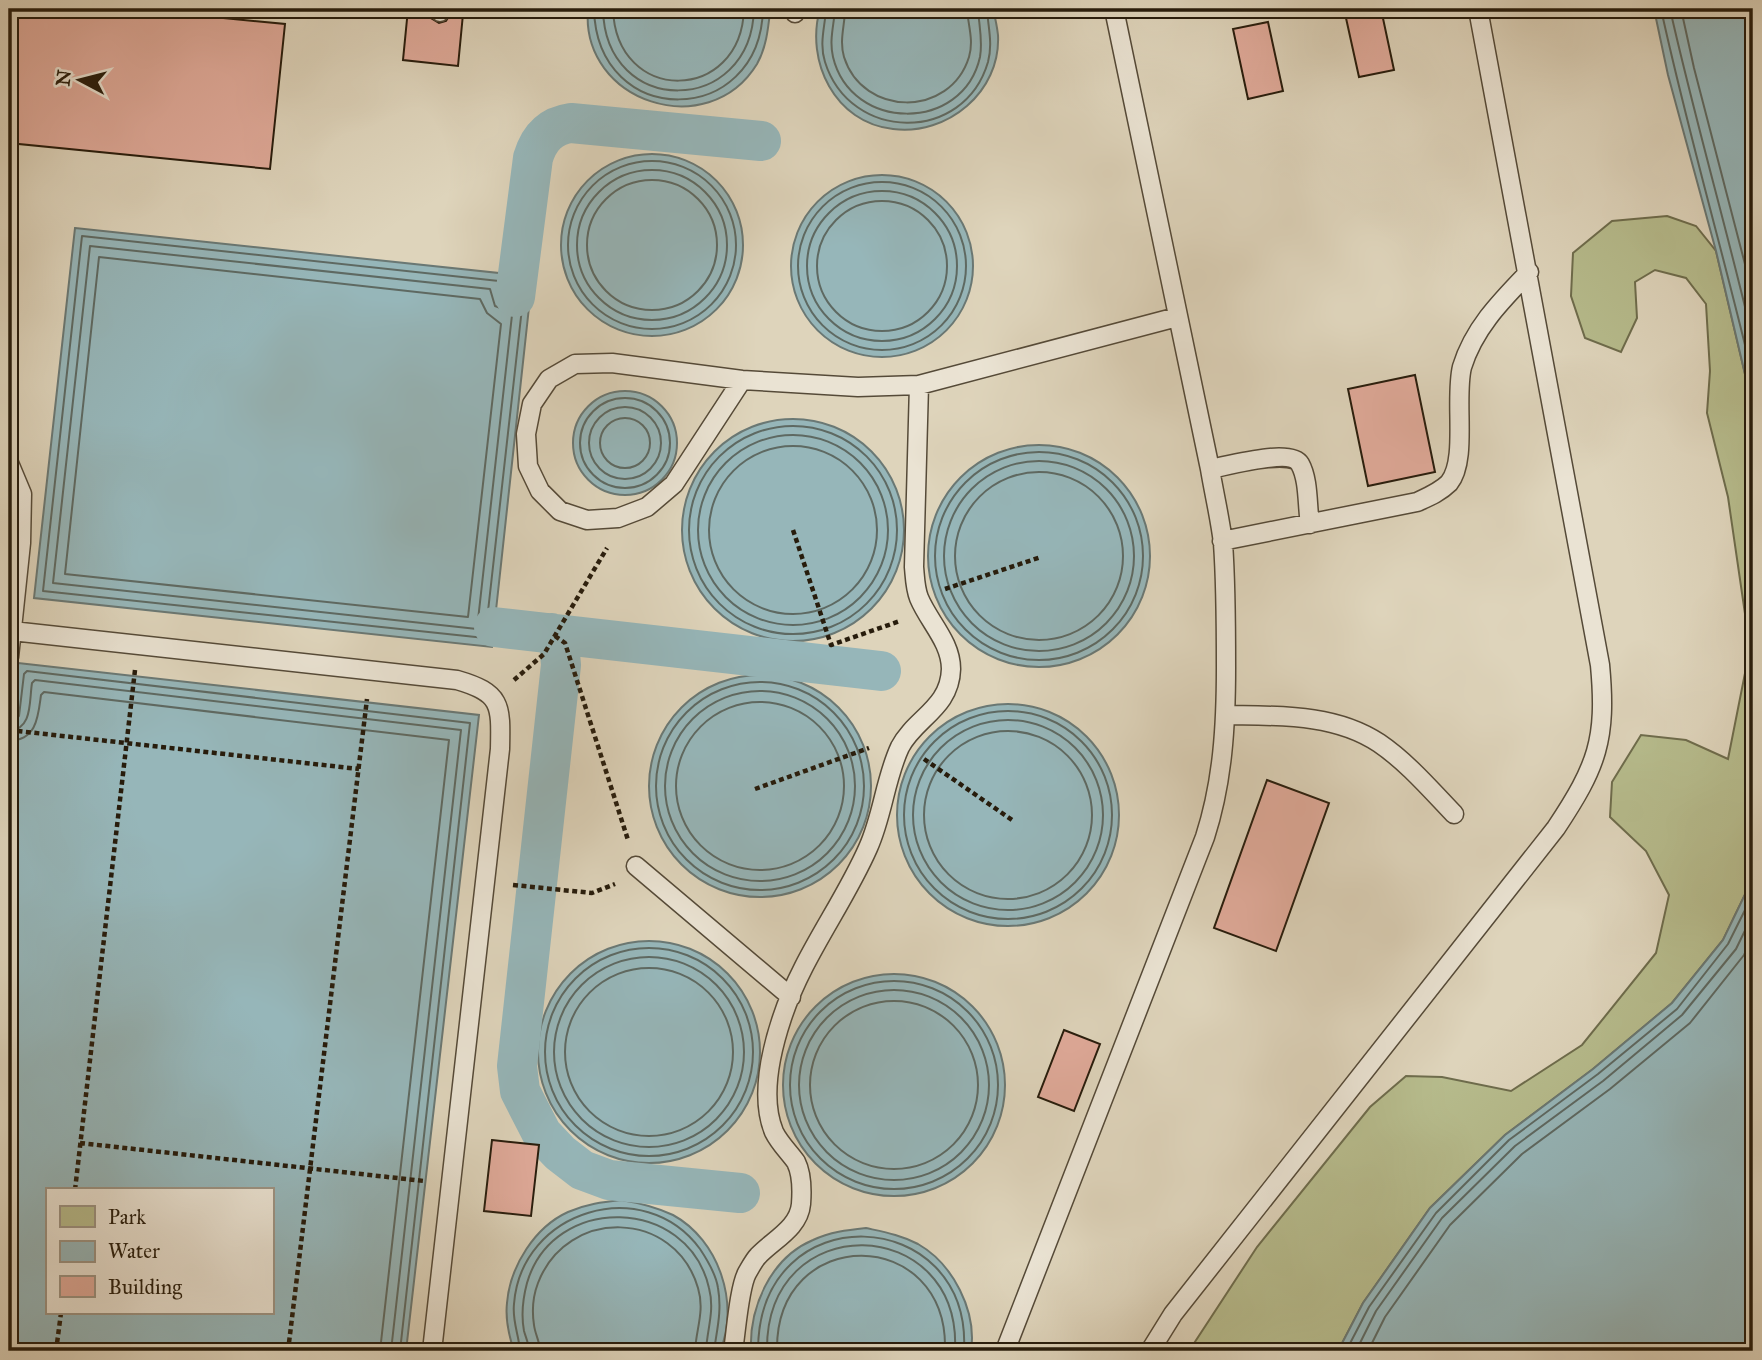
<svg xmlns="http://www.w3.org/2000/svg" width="1762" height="1360" font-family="'IM FELL Great Primer',serif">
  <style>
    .green { fill: #b6bb8c; stroke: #6e6c4c; stroke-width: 2 }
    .water { fill: #96b6b9; stroke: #6a7874; stroke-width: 2; fill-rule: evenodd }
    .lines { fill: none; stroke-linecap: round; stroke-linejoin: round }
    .shore { stroke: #5e6962; stroke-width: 2 }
    .canal { stroke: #96b6b9; stroke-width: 40 }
    .building { fill: #e0aa9a; stroke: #271c0c; stroke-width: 2 }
    .lane-casing { stroke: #554a38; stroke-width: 21 }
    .path { stroke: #271c0c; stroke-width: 4.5; stroke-dasharray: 5 3.5; stroke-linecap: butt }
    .lane { stroke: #eae3d3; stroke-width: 18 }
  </style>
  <rect width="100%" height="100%" fill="#ded4bb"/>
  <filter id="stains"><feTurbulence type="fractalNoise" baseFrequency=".00286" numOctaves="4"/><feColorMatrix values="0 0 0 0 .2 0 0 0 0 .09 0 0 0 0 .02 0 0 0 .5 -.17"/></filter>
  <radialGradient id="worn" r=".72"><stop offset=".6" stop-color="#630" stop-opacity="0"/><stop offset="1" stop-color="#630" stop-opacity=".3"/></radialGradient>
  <!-- green -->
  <path class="green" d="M1667 216 1696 226 1716 251 1753 408V878L1723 940 1672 1003 1593 1069 1505 1135 1430 1208 1363 1303 1338 1351H1189L1257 1247 1370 1107 1406 1076 1442 1077 1511 1091 1582 1045 1656 953 1669 895 1646 851 1610 817 1612 782 1641 735 1686 740 1728 759 1750 648 1728 497 1707 413 1710 371 1706 304 1686 278 1655 270 1635 282 1637 318 1621 352 1585 338 1571 296 1573 253 1612 221Z"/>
  <!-- water -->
  <path class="water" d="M588 9H770V12C768 30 766 48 757 64 708 144 580 102 588 9Z
    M820 9H993C995 17 997 26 998 35 1001 92 947 136 893 129 835 123 805 61 820 9Z
    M1654 9H1753V408L1716 251 1668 75Z
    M561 245a91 91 0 1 1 182 0a91 91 0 1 1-182 0Z
    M791 266a91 91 0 1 1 182 0a91 91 0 1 1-182 0Z
    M75 228 508 274 507 296 530 298 492 647 34 598Z
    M573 443a52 52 0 1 1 104 0a52 52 0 1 1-104 0Z
    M682 530a111 111 0 1 1 222 0a111 111 0 1 1-222 0Z
    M928 556a111 111 0 1 1 222 0a111 111 0 1 1-222 0Z
    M18 663 479 715 406 1351H9V744ZM47 1190H271V1313H47Z
    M649 786a111 111 0 1 1 222 0a111 111 0 1 1-222 0Z
    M897 815a111 111 0 1 1 222 0a111 111 0 1 1-222 0Z
    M1753 878V1351H1338L1363 1303 1430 1208 1505 1135 1593 1069 1672 1003 1723 940Z
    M538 1052a111 111 0 1 1 222 0a111 111 0 1 1-222 0Z
    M783 1085a111 111 0 1 1 222 0a111 111 0 1 1-222 0Z
    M621 1200C640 1203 656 1207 673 1215 719 1240 740 1304 720 1351H514C509 1336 505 1320 507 1303 510 1266 535 1227 568 1212 586 1204 603 1202 621 1200Z
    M866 1228C884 1232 901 1235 918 1244 953 1264 977 1311 971 1351H751C749 1308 770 1258 813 1240 830 1232 847 1230 866 1228Z"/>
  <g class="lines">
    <!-- shore -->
    <path class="shore" d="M594 9C597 130 760 129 763 9
      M603 9C605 118 751 117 754 9
      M613 9C616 105 741 104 744 9
      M826 9C825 27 819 43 825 62 850 142 964 144 988 62 993 43 988 27 987 9
      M835 9C834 25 829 40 833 57 851 132 963 133 980 57 983 40 979 26 978 9
      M845 9C845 25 839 40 844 57 863 117 950 118 969 57 974 40 968 25 967 9
      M1661 9C1688 133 1724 255 1753 378
      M1670 9C1695 120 1727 229 1753 340
      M1681 9 1694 68 1753 295
      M568 245a84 84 0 1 1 168 0a84 84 0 1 1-168 0Z
      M577 245a75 75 0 1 1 150 0a75 75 0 1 1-150 0Z
      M587 245a65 65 0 1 1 130 0a65 65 0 1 1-130 0Z
      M798 266a84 84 0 1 1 168 0a84 84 0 1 1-168 0Z
      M807 266a75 75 0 1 1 150 0a75 75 0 1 1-150 0Z
      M817 266a65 65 0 1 1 130 0a65 65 0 1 1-130 0Z
      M82 236 499 281 502 300 520 304 522 308 485 638 43 591Z
      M90 246 490 289 495 306 511 312 512 315 477 629 53 583Z
      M99 257 480 299 487 313 501 324 468 617 65 574Z
      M580 443a45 45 0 1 1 90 0a45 45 0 1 1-90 0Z
      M589 443a36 36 0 1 1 72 0a36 36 0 1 1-72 0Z
      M600 443a25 25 0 1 1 50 0a25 25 0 1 1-50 0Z
      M689 530a104 104 0 1 1 208 0a104 104 0 1 1-208 0Z
      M698 530a95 95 0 1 1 190 0a95 95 0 1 1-190 0Z
      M709 530a84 84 0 1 1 168 0a84 84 0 1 1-168 0Z
      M935 556a104 104 0 1 1 208 0a104 104 0 1 1-208 0Z
      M944 556a95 95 0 1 1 190 0a95 95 0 1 1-190 0Z
      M955 556a84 84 0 1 1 168 0a84 84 0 1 1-168 0Z
      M656 786a104 104 0 1 1 208 0a104 104 0 1 1-208 0Z
      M665 786a95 95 0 1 1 190 0a95 95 0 1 1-190 0Z
      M676 786a84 84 0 1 1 168 0a84 84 0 1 1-168 0Z
      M904 815a104 104 0 1 1 208 0a104 104 0 1 1-208 0Z
      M913 815a95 95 0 1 1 190 0a95 95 0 1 1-190 0Z
      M9 722 15 721 19 716 24 674 27 671 470 723 400 1351
      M924 815a84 84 0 1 1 168 0a84 84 0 1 1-168 0Z
      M9 731C33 729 29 701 32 683L35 680 461 730 391 1351
      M9 741C37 740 38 717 41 695L44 692 449 740 380 1351
      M545 1052a104 104 0 1 1 208 0a104 104 0 1 1-208 0Z
      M554 1052a95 95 0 1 1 190 0a95 95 0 1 1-190 0Z
      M565 1052a84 84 0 1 1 168 0a84 84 0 1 1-168 0Z
      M790 1085a104 104 0 1 1 208 0a104 104 0 1 1-208 0Z
      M799 1085a95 95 0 1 1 190 0a95 95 0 1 1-190 0Z
      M810 1085a84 84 0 1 1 168 0a84 84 0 1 1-168 0Z
      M520 1351C519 1335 512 1321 514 1304 521 1210 644 1173 700 1249 708 1261 716 1274 718 1288 722 1311 717 1329 714 1351
      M529 1351C529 1344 526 1338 524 1331 521 1315 523 1298 527 1283 553 1193 688 1196 709 1288 715 1311 707 1329 706 1351
      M540 1351C540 1342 535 1334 534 1325 532 1312 533 1296 538 1283 567 1207 675 1209 698 1288 705 1311 696 1329 695 1351
      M758 1351C758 1193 972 1204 964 1351
      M767 1351C765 1207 962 1213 955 1351
      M777 1351C775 1223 949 1225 945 1351
      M1346 1351 1369 1307 1436 1213 1509 1140 1598 1074 1677 1009 1728 944 1753 894
      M1356 1351 1376 1311 1442 1218 1515 1146 1603 1081 1682 1015 1736 949 1753 914
      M1368 1351 1385 1317 1450 1225 1522 1154 1610 1089 1690 1023 1744 955 1753 938"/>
    <!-- canal -->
    <path class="canal" d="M515 297 533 158C539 138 550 126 571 123L761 141
      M494 627 881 671
      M551 633 559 642 561 665 517 1066 520 1091 542 1134 560 1153 582 1170 609 1180 740 1193"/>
  </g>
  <!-- building -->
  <path class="building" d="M15 9H132L285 24 270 169 9 143V75Z
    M408 9 429 11 431 18 439 23 446 21 451 13 463 14 458 66 403 60Z
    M1344 9H1381L1394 70 1359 77Z
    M1268 22 1283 91 1248 99 1233 29Z
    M1415 375 1435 472 1368 486 1348 389Z
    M1267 780 1329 803 1276 951 1214 928Z
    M1064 1030 1100 1044 1074 1111 1038 1097Z
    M492 1140 539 1145 531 1216 484 1211Z"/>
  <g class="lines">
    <!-- lane casing -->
    <g class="lane-casing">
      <path id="lane" d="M795 9V13
        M440 12V9
        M742 380 674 484 647 507 618 518 587 520 560 511 540 491 528 466 526 434 532 404 549 379 575 364 612 363 742 380 858 387 919 385
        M9 463 22 494 21 543 9 657
        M1210 469C1227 466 1291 448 1300 464 1309 480 1307 506 1310 524
        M1222 541 1417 502C1428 497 1440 492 1449 483 1468 460 1454 399 1462 367 1474 328 1501 301 1529 272
        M12 631 457 680C502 693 501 705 500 749L432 1351
        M1226 715C1277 716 1334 713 1379 743 1407 762 1431 790 1454 814
        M636 866 791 997
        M733 1351C736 1333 739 1288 747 1273 750 1268 754 1260 758 1256 773 1240 799 1228 801 1204 802 1191 802 1174 796 1162 789 1152 780 1144 774 1132 760 1098 771 1051 782 1018 802 957 843 905 868 848 883 815 885 779 900 747 915 718 950 708 951 669 951 642 929 622 919 598 915 588 915 577 914 567L919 385 1177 317
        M1005 1351 1205 837C1223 781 1226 725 1226 667 1226 626 1226 584 1223 543 1220 518 1214 493 1210 469L1114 9
        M1150 1351 1173 1314 1556 828C1597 766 1607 740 1600 665L1478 9"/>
    </g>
    <!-- path -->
    <path class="path" d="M793 530 831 645 900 621
      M945 589 1041 557
      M555 636 565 643 628 840
      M514 680 544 654 607 548
      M9 730 359 769
      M924 759 1012 820
      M755 789 869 748
      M513 885 592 893 615 884
      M80 1143 424 1181
      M75 1190 135 670
      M56 1351 61 1313
      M288 1351 367 699"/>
    <!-- lane -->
    <use href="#lane" class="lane"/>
  </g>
  <!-- margin -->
  <rect width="1762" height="1360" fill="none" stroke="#ded4bb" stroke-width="35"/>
  <rect x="10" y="10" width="1741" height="1339" fill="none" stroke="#271c0c" stroke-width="3.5"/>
  <rect x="18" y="18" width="1727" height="1325" fill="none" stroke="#271c0c" stroke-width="2"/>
  <!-- legend -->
  <rect x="46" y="1188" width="228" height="126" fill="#eae3d3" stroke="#9c9383" stroke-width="2"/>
  <rect x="60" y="1206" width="35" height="21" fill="#b6bb8c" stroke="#9c9383" stroke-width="2"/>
  <text x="108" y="1224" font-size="21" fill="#271c0c">Park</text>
  <rect x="60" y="1241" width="35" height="21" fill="#96b6b9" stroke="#9c9383" stroke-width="2"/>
  <text x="108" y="1258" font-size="21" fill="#271c0c">Water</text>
  <rect x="60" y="1276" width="35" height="21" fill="#e0aa9a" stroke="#9c9383" stroke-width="2"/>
  <text x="108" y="1294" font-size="21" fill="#271c0c">Building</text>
  <!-- north arrow -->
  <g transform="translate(80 80) rotate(277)" stroke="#eae3d3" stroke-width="5" paint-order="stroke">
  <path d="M0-5L12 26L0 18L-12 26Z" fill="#271c0c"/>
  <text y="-10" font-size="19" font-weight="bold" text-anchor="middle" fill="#271c0c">N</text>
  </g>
  <rect width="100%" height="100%" filter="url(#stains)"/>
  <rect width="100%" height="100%" fill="url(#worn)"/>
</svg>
